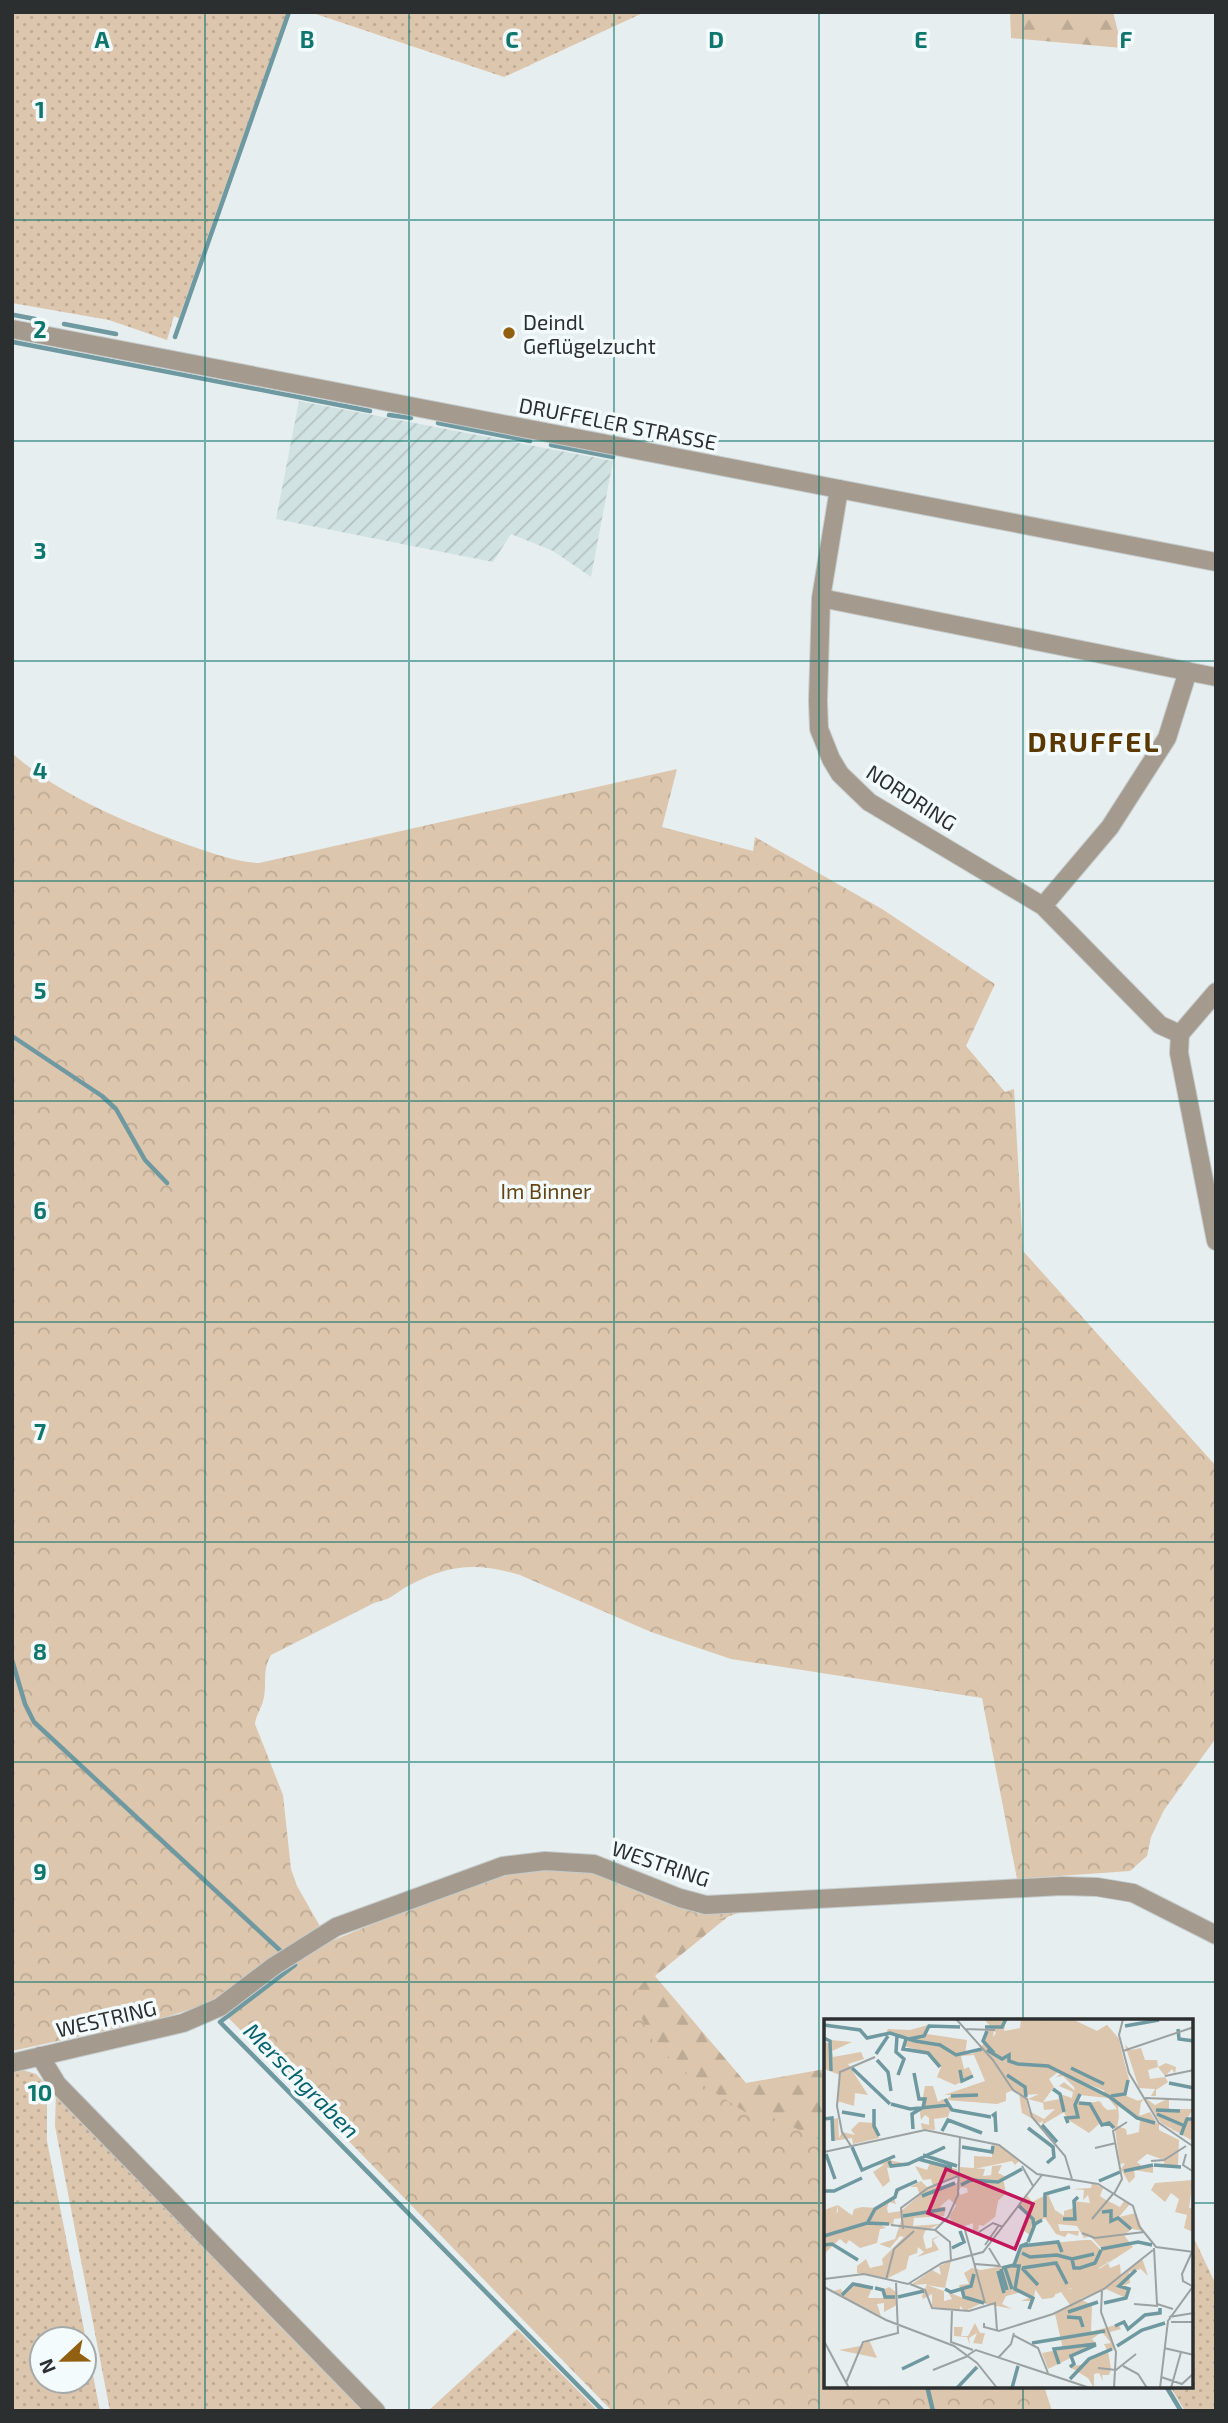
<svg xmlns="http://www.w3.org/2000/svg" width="1228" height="2423" font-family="'Exo 2',sans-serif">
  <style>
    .industrial { fill: url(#industrial-furrows) }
    .grass { fill: url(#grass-dots); fill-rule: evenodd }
    .forest { fill: url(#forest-firs) }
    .park { fill: url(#park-crowns) }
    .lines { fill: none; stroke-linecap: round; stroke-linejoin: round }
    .stream { stroke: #6f99a0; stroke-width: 4.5 }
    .minor-casing { stroke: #c5cccc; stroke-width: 20 }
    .tertiary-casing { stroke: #c5cccc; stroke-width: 20 }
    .minor { stroke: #a59a8e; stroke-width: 18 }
    .tertiary { stroke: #a59a8e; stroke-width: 18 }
    .grid { fill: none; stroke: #0f766e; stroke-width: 2; stroke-opacity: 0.55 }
    .poi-dot { fill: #926011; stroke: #f4fbfc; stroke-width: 2.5 }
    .labels { text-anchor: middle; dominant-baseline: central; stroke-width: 7; stroke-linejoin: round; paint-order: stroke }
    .poi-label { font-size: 21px; fill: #2c2f2f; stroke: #f4fbfc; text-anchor: start }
    .street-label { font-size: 21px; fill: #2c2f2f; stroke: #f4fbfc }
    .park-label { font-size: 21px; fill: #654414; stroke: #f4fbfc }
    .water-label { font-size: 23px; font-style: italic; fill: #06636d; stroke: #f4fbfc }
    .district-label { font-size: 28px; font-weight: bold; letter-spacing: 2px; fill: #5a3800; stroke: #f4fbfc }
    .inset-river { fill: none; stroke: #6f99a0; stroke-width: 3.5 }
    .inset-road { fill: none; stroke: #9ca2a2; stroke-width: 2 }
    .view { fill: #c2185b; fill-opacity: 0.15; stroke: #c2185b; stroke-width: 3.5 }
    .inset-edge { fill: none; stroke: #2c2f2f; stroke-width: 3.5 }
    .grid-label { font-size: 23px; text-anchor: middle; font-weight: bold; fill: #0f766e; stroke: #f4fbfc; stroke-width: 7; stroke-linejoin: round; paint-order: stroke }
  </style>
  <defs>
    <pattern id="industrial-furrows" width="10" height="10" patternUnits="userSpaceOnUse" patternTransform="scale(1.75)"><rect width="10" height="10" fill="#d1e2e3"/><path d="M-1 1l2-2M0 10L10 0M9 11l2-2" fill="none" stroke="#b4c2c3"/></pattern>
    <pattern id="grass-dots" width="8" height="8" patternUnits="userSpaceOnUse" patternTransform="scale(1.75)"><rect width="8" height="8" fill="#dcc6ad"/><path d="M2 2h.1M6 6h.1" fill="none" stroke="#bdaa95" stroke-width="1.8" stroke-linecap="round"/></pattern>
    <pattern id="forest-firs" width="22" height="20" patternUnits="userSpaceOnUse" patternTransform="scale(1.75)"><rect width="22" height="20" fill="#dcc6ad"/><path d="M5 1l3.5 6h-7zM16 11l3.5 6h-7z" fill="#bdaa95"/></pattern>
    <pattern id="park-crowns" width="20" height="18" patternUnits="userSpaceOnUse" patternTransform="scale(1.75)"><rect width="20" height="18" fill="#dcc6ad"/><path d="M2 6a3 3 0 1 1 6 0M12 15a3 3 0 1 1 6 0" fill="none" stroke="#bdaa95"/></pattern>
  </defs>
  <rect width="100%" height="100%" fill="#e7eeef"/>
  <!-- industrial -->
  <path class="industrial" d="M299 401 613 461 591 577 553 551 511 534 493 562 276 519Z"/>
  <!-- grass -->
  <path class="grass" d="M12 12H287L179 318 174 316 167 340 109 320 12 303Z
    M310 12H645L504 77Z
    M16 2068 36 2074 47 2085V2141L100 2411H12V2069ZM42 2339H84V2381H42Z
    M56 2091 366 2411H110L55 2126Z
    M1191 2232 1216 2285V2411H1185L1170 2386H1191Z
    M517 2329 598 2411H428Z"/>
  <!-- forest -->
  <path class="forest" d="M1010 12H1113L1122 48 1011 38Z
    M672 1915H730L655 1976 746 2083 825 2069V2166L738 2127 648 2046 626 1991Z"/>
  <!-- park -->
  <path class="park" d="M12 753C59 796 138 828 197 848 218 855 237 862 259 863L677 769 662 827 753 851 755 837 882 909 995 984 966 1046 1005 1092 1014 1089 1023 1251 1216 1466V1738L1164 1810 1151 1837 1147 1856 1130 1871 1017 1879 982 1698 731 1659 651 1632 520 1575C476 1562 449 1564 408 1586 392 1595 394 1598 374 1603L271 1655C261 1672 268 1684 263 1701 261 1709 256 1715 255 1724L283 1795 291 1869 297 1886 329 1942 468 1885 506 1873 574 1867 744 1911 695 1928 673 1948 636 1991 641 2017 655 2045 695 2080 750 2115 761 2112 825 2142V2386H1044L1052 2411H612L213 2002 163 2018 12 2051Z"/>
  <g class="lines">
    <!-- stream -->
    <path class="stream" d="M14 315 35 319
      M64 324 116 334
      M175 337 289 12
      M13 342 370 411
      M389 415 411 418
      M438 423 530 441
      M551 445 613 457
      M12 1036 102 1096 116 1109 145 1160 167 1183
      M12 1660 25 1704 34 1722 285 1955
      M291 1961 295 1965 220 2022 603 2411
      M927 2386 933 2411
      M1166 2386 1181 2411"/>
    <!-- minor casing -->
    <g class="minor-casing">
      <path id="minor" d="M839 489 821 598 818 701 819 729 831 759 840 774 869 802 1043 906 1160 1025 1180 1034
        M821 598 1216 677
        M1043 906 1110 827 1167 738 1188 671
        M1180 1034 1179 1053 1216 1241
        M1180 1034 1216 992
        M40 2056 57 2084 376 2411
        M12 2063 183 2023 220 2007 274 1966 336 1927 503 1866 545 1861 594 1864 680 1898 706 1905 1062 1886 1097 1887 1133 1893 1216 1935"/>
    </g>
    <!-- tertiary casing -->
    <g class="tertiary-casing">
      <path id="tertiary" d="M12 329 1216 562"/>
    </g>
    <!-- minor -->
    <use href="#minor" class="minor"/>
    <!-- tertiary -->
    <use href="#tertiary" class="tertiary"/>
  </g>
  <!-- grid -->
  <path class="grid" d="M205 12V2411M409 12V2411M614 12V2411M819 12V2411M1023 12V2021M12 220H1216M12 441H1216M12 661H1216M12 881H1216M12 1101H1216M12 1322H1216M12 1542H1216M12 1762H1216M12 1982H1216M12 2203H825M1191 2203H1216M1023 2386V2411"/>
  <!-- markers -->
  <circle class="poi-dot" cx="509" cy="333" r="7"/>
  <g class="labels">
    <!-- poi labels -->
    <g class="poi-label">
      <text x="523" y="321">Deindl<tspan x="523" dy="24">Geflügelzucht</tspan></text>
    </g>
    <!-- street labels -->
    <g class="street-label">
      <text transform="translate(618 423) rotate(11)">DRUFFELER STRASSE</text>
      <text transform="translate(912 797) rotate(33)">NORDRING</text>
      <text transform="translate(661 1863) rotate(19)">WESTRING</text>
      <text transform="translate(106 2018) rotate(-13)">WESTRING</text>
    </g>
    <!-- park labels -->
    <g class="park-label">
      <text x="546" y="1190">Im Binner</text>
    </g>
    <!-- water labels -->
    <g class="water-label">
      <text transform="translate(302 2080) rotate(45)">Merschgraben</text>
    </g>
    <!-- district labels -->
    <g class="district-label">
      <text x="1094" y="741">DRUFFEL</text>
    </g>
  </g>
  <!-- overview -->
  <g transform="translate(824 2019)">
    <rect width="369" height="369" fill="#e7eeef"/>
    <path d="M160 0H182L180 12H192L204 3 243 0 273 12 283 6 295 20 304 60 300 76 317 83 315 97 326 93 333 104 315 99 299 87 291 85 287 79 294 77 234 53 225 60 230 68 219 83 236 80V75L248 79 249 73 235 67 240 63 255 75V84L275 83 284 92 293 91V107L302 110 303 116 315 113 316 101 312 100 307 94 313 100 335 105V111L355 121 354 147 340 146V141L323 135 313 143 320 149 329 146V154L310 151 311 158 305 164 297 150 301 144 296 145 291 110 285 104H276L265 114 243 100 240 93 218 106 219 101 216 104 198 94 195 74 189 71 182 74V82L173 85 122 81 127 76H120L161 62 150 36 137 37 140 50 145 48 149 57 131 66 113 58 117 48 104 34 80 27 86 18 62 14 64 10 86 11 104 6 103 15 143 21 141 35H148L157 31 163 11H170L169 18 172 14ZM215 75 204 80 219 84 220 91 231 90 220 100 205 92 201 76ZM7 21 28 23 8 32 9 38 37 33 40 40 24 45 44 76 31 74 30 87 13 82 16 56 0 50V23L7 25ZM301 26 307 31 317 29 321 41H333L334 48 342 44 352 48 351 55 348 50 341 57 334 48 324 51 326 60 341 58 344 63 332 71V77H327L331 70 315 69ZM101 67H109L114 83 119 80 127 89 124 98 110 100 111 111 98 110 97 104 105 106V99L101 96 97 101 96 94ZM321 79 331 86 345 79V90H369L363 100H369V122L337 104ZM33 96 35 103 50 104 55 119 29 125 28 119 9 122 8 100 14 99 15 119 18 113 31 116 27 111 35 103ZM106 144 133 150 134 156 115 164 117 170 133 164 136 176 145 173 146 179 149 150H160L158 158H167L168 147 178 146 174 154 182 158 179 159 182 174 174 182 171 198 155 206 154 212 149 211V204L135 209 125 198 132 186 124 179 116 188H122L120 197 90 199 89 207 116 205 101 212 99 218 102 230 108 228V220L117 216 109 221 115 231 93 238 100 233 94 228 93 234 85 237 82 250 62 260 33 254V247L42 240 46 249 59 246 58 240 80 218 76 217 66 229 55 225 71 220 78 199 70 200 69 206 55 205 62 209 56 210 53 224 36 229 25 221 22 225 0 201 14 193V186L29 197 31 190 50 189 70 177 72 170 79 168 70 179 72 185 65 183 63 189 64 194 77 192 96 176 93 168H86L97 162 104 169 109 167 107 160 99 161 91 147 103 151ZM369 161 365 189H369V213L360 209 363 196 351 193 355 180 347 174 341 183 327 171 331 164ZM268 164 279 169 276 177 282 181 296 188 300 182 306 185 295 198 312 194 319 212 308 210 300 216 309 228 284 244 286 249 296 245 297 258 318 239 324 257 317 250 305 253 306 264 296 268 305 270 302 279 282 270 256 280 268 286 267 313 294 305 297 310 286 313 291 330 284 332 287 350 285 356H278L279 362 275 354 270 355V369L264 359 244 347 259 346 283 331 280 325 287 324 278 313 268 320 273 326 224 350 218 334 239 330 231 295 246 286 237 273 219 280 212 269 209 282H197L207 278 197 272 182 277 178 285 188 290 158 284 141 292 136 287V291L108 288V275L99 280 98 277 103 265 87 266 108 251 117 256 115 247 127 242 121 269 103 266 120 272V282L128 280 124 273 139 279 135 266 145 265 140 254 148 249 165 253 186 247 195 239 198 227 260 221 240 268 234 271 246 270 284 244 283 235 266 217 260 219 253 207 234 205 236 212H255L254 217 244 214 241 218 232 215 221 199 211 205 207 217 199 211 204 195 194 186 202 175 208 183 224 175 231 191 240 197V192L250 189 248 182 266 184 264 176 259 181 260 171 249 170 267 169ZM36 264 48 269 44 279H61L59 271 65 268 72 273 73 286 60 293V284L53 285 57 297 9 272 17 270 19 276 28 266ZM151 304 156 314H161L158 325 149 324 153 314 145 319 146 326 143 318 130 317V308H139L137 317H144Z" fill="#dcc6ad" fill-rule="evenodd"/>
    <path d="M197 0H248L273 12 283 6 295 20 287 26V33L285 27 262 23 242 0 217 4 201 12 220 16 233 24 200 14 205 20 203 27 177 39 169 29 180 12 196 9ZM217 23 239 27 244 37 254 40H243L282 53 216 32 226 27ZM299 39 305 60 302 77 287 80 307 93 313 82 320 80 308 93 335 105 313 100 294 87 295 98 293 108V91L288 93 284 92 279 88 275 83 266 85 274 82 277 83 279 88 284 91 293 90 284 79 256 76 254 84 250 68 239 57 232 58 239 53 279 73 297 62 298 55V63L289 76 296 77 304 65 293 41ZM168 126 177 127 195 142 191 146 188 142 150 150V137L168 138ZM65 141 84 145 63 149 66 162 59 168 49 153 61 145 49 147ZM45 321 53 339 15 331 36 327Z" fill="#dcc6ad"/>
    <path d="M136 148 161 150 159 157 177 155 182 174 174 181 171 198 159 207 149 204 135 209 125 199 133 196 145 180 143 169 137 168 129 182 126 179 114 189 105 188 99 178 133 164ZM14 186 11 201 28 197 30 190 38 188 52 189V194L32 222 26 219 22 225 16 220 1 234 0 191ZM260 221H267L277 231 290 226 283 244 275 249 281 269 263 275 247 269 237 273 232 269 233 254 224 258 231 277 228 279 218 280 211 270 182 277 178 272 172 283 162 284 152 252 189 245 197 234 208 238 253 231Z" fill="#dcc6ad"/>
    <path class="inset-river" d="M0 6 36 11 43 19 66 14 91 22M301 7 335 1M161 8H178L182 0M354 10 355 20 370 22M163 12 159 22 170 34M73 17 72 33 80 40 74 56M0 19 6 22 7 52M82 20 79 30 104 34 116 48M85 20 100 17 105 7 136 8M91 22 116 26 132 36 158 30M163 31 178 40 185 36V42L194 45 224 47 286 78 313 99 331 104M52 35 64 17M53 41 64 53 67 72M28 49 66 85M247 49 280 65M136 51 138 62 149 57M90 54 95 80H101L99 89M183 56 201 68 202 78M345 64 370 69M229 70 236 75 240 93M127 77 154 76M287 77 301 75 304 61M121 80 128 91 167 98M255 84 266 85 278 106 285 104 290 109M67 85 86 90 125 86M50 90V107L55 117M332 91 356 92M18 93 41 97M333 95 361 107M168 97 171 95 172 113M0 100 8 99 9 122M244 104 242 99 254 98 251 86 256 75M218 106 233 123M204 109 229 128 230 138 223 144M89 110 88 95 98 89M118 112 124 101 158 114M357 116 363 100H370M28 128 38 151 71 137M138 128 168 133 169 127M2 135 11 160M99 136 133 147M94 140 128 149M65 142 67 147 84 145 121 128M330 146 357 148M300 152 329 146M275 162 296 153M137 166 147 161 174 163 198 150M0 172H10L38 159M98 177 131 164M195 187 209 200 210 208M278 193 287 192V202L294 199 307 210M79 197 121 190M221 198V175L246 168M239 200H251L250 182 254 178M44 203 51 190 71 178 73 171 93 162M0 217 43 204 65 205M204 223 211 205 218 201M0 226 8 225 34 241M197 227 234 223 238 233M128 229 140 223 136 212M277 230 314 223 328 226M198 234 206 238 233 236 248 240 250 249H256L271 244 277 231M248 240 270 235M189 247H195L191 270 209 279 205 290M178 249 190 246 197 227 204 224M181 249 188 270M198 249 232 244 243 265M198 249 214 266M177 250 183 271M174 252 180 274M51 269 59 271 61 278H71M121 270 127 273 147 267 150 255M138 270 140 278 160 284M18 276 29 265 49 269M74 278 100 272M280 284 302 279 305 270 295 267 312 251M244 293 274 283M243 298 256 299 259 308M291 307 300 303 304 310 321 296 336 294V289M208 324 281 312M293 327 318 311 341 304M235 345 230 330 272 325M246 348 250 345 247 337 272 326M78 350 105 337M246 360 265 340 288 330M133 369 153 348M188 369 194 347"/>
    <path class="inset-road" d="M132 0 169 41 189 71 203 80 208 98 241 137 248 160M299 0 295 16 305 54 335 104 370 128M141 10 171 11M299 32 370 8M341 57 370 51M321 79 370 81M27 127 18 113 13 87 16 53 51 38M271 129 292 124M0 133 101 111 175 126 213 155 274 165 309 187 315 207 332 228 370 233M362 135 359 146 370 153M327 142 340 141 362 127M198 147 209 167M290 175 298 160 289 112 303 103M268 200 289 175M67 206 111 211 126 223 127 242M79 210 77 189 104 169 134 157M111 211 124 198 134 176 136 118M141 211 161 284M155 213 169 204 179 208M258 214 271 219 320 213M161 226 175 206M330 229 333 285 349 290M151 245 176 247 165 229M0 260 40 255 84 265 118 244 159 233 218 156M62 261 70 230 90 212M86 265 101 271 108 289 145 292 171 284 173 311M368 267 359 262 358 255 368 233M0 268 62 301 130 327 153 344 173 369M278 271 277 293 292 333 290 369M310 285 334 287M128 291 127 323 149 331M345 298 370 294M347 303H370M160 304V308L175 312 229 295 280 270 329 231M189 316 214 329 224 354M0 322 25 369M340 329 370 336M144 336 152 331 266 369M174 339 187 325 190 314M299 347 314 355 323 369M274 349 292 351 312 335M109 351 144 337M337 358 358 365 370 354M22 364 39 323 74 314 72 264M336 369 344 302 370 266M347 369 357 333"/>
    <path class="view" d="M122 150 209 185 191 230 104 194Z"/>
    <rect width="369" height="369" class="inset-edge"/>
  </g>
  <g class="grid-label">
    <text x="102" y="48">A</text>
    <text x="307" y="48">B</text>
    <text x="512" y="48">C</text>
    <text x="716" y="48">D</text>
    <text x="921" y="48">E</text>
    <text x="1126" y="48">F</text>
    <text x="40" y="118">1</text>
    <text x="40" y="338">2</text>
    <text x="40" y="559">3</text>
    <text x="40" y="779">4</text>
    <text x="40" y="999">5</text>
    <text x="40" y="1219">6</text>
    <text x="40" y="1440">7</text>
    <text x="40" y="1660">8</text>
    <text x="40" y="1880">9</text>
    <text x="40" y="2101">10</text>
  </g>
  <!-- border -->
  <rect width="1228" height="2423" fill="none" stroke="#2c2f2f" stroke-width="28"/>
  <!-- north arrow -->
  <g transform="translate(63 2360) rotate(248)"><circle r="33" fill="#f4fbfc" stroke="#a4a9aa" stroke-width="2"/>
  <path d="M0-5L12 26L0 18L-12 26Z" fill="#926011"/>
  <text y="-10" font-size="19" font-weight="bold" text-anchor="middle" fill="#2c2f2f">N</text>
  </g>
</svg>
